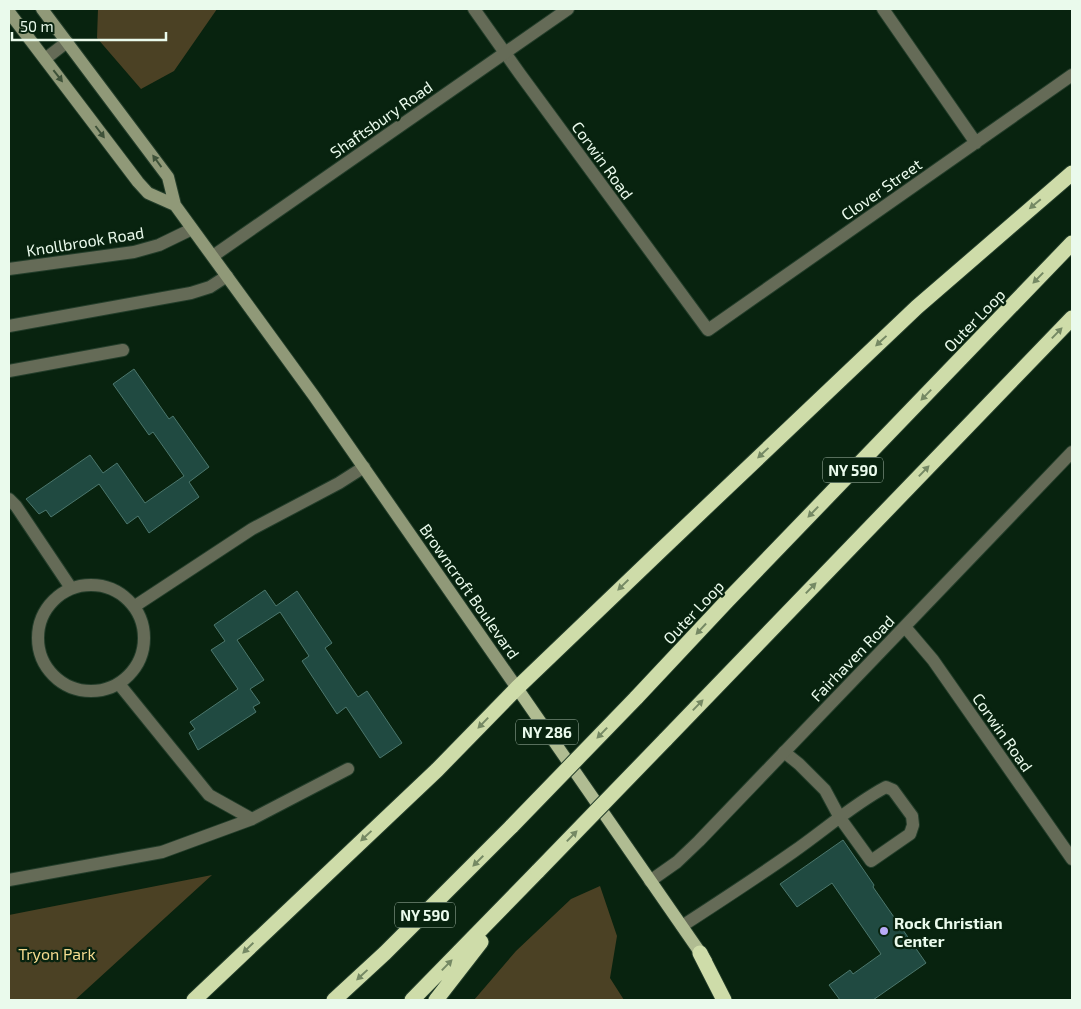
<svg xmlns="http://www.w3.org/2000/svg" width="1081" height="1009" font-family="'Exo 2',sans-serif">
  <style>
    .green { fill: #4b4124 }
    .building { fill: #204a41; stroke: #4c776d }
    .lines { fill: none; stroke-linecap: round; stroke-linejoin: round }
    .service-casing { stroke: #233d2a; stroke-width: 14 }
    .minor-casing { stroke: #233d2a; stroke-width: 14 }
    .tertiary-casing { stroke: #233d2a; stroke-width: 14 }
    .secondary-casing { stroke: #233d2a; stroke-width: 14 }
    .primary-casing { stroke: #233d2a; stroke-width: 14 }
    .motorway-casing { stroke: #233d2a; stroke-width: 17 }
    .service { stroke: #656b57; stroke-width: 12 }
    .minor { stroke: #656b57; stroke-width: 12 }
    .tertiary { stroke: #656b57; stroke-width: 12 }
    .secondary { stroke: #909978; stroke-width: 12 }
    .primary { stroke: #b0bc92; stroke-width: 12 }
    .motorway { stroke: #cedca9; stroke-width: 15 }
    .motorway-bridge-casing { stroke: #233d2a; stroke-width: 17; stroke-linecap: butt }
    .motorway-bridge { stroke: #cedca9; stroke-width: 15 }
    .oneway { fill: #3e5239 }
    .oneway2 { fill: #758964 }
    .poi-dot { fill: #b9abf7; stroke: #08230f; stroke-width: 2 }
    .labels { text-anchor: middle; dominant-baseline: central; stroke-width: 4.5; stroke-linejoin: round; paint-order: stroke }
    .shield { fill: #08230f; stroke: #a6baaa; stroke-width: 1 }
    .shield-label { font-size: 15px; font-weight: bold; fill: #eafaec }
    .street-label { font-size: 16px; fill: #eafaec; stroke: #08230f }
    .poi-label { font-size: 16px; font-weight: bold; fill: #eafaec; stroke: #08230f; text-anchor: start }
    .park-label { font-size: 16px; fill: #f5db8f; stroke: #08230f }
  </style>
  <rect width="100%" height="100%" fill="#08230f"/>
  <!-- green -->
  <path class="green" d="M98 9H217L174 71 141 89 97 38Z
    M212 875 75 1000H9V915Z
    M600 886 617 936 610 978 624 1000H474L516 951 571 899Z"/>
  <!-- building -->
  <path class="building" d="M134 369 169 419 173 416 209 467 189 482 199 497 149 533 138 516 127 524 99 484 51 517 46 510 39 514 26 499 90 455 103 473 117 463 145 503 184 476 153 432 149 435 113 384Z
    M265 590 276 606 297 591 332 643 325 648 358 697 367 691 402 743 380 758 346 707 337 714 302 661 309 656 280 612 237 640 264 680 250 689 260 703 253 707 256 712 198 750 189 733 195 729 190 722 238 689 211 650 225 641 214 625Z
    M843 840 874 885 873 887 926 963 873 1000H840L829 985 850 970 853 974 881 954 832 883 797 907 780 884Z"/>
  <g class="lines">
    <!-- service casing -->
    <g class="service-casing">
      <path id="service" d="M45 59 67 42
        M9 326 191 293 210 287 227 276
        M9 371 123 350
        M9 499 16 506 71 588
        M38 638a53 53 0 1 1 106 0a53 53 0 1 1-106 0Z
        M135 606 252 529 339 483 364 467
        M119 684 209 795 252 819 348 769
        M9 880 162 852 252 819
        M682 926C719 902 756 878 793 852 822 832 855 803 886 787L893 790 912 816 913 825 910 834 871 861 840 818 825 790 799 764 784 752"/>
    </g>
    <!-- minor casing -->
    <g class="minor-casing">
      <path id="minor" d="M474 9 520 74 708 330 1072 75
        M883 9 976 143
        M9 269 134 252 159 245 192 229
        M905 627 933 660 1072 859
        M650 881 677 862 699 841 1072 452"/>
    </g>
    <!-- tertiary casing -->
    <g class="tertiary-casing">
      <path id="tertiary" d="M213 256 568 9"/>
    </g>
    <!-- secondary casing -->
    <g class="secondary-casing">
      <path id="secondary" d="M42 9 168 177 175 205 314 396 517 688
        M9 12 138 182 148 193 175 205"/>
    </g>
    <!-- primary casing -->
    <g class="primary-casing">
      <path id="primary" d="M517 688 706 961"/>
    </g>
    <!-- motorway casing -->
    <g class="motorway-casing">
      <path id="motorway" d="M636 698 727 601 1072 243
        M665 740 1072 318
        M700 953 724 1000
        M194 1000 437 770 517 688 659 552 917 307 1072 173
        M334 1000 385 953 512 826
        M412 1000 538 871
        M436 1000 481 942"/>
    </g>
    <!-- service -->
    <use href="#service" class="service"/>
    <!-- minor -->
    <use href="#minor" class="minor"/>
    <!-- tertiary -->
    <use href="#tertiary" class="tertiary"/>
    <!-- secondary -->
    <use href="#secondary" class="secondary"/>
    <!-- primary -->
    <use href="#primary" class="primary"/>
    <!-- motorway -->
    <use href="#motorway" class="motorway"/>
    <!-- motorway-bridge casing -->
    <g class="motorway-bridge-casing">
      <path id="motorway-bridge" d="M512 826 636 698
        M538 871 665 740"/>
    </g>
    <!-- motorway-bridge -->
    <use href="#motorway-bridge" class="motorway-bridge"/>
  </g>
  <!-- one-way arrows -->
  <defs><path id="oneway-solid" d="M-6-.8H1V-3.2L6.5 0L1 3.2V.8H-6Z" transform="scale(1.25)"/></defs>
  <g class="oneway">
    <use href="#oneway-solid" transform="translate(58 76) rotate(52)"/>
    <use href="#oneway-solid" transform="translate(100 132) rotate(53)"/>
    <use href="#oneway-solid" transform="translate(157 161) rotate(-126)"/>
  </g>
  <g class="oneway2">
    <use href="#oneway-solid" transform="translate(1035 204) rotate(140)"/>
    <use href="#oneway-solid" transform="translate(1038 278) rotate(134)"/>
    <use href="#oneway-solid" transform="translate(1057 333) rotate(-46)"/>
    <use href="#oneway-solid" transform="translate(881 341) rotate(137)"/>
    <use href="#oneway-solid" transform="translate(926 395) rotate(134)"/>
    <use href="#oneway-solid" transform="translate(763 453) rotate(137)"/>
    <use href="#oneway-solid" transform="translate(924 471) rotate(-46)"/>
    <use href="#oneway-solid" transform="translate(813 512) rotate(134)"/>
    <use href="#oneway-solid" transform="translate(623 585) rotate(136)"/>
    <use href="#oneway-solid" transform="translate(811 588) rotate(-46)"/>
    <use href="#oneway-solid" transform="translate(701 629) rotate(133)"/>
    <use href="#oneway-solid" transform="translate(698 705) rotate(-46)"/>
    <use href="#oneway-solid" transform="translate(483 723) rotate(134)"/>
    <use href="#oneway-solid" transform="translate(602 733) rotate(134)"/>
    <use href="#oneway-solid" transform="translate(366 836) rotate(137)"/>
    <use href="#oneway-solid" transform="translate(572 836) rotate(-46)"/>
    <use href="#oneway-solid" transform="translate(478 861) rotate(135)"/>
    <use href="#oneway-solid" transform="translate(248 948) rotate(136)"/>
    <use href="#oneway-solid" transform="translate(447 965) rotate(-46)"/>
    <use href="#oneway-solid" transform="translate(362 975) rotate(137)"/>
  </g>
  <!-- markers -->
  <circle class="poi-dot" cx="884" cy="931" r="5"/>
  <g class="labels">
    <!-- shield labels -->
    <g class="shield">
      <rect x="823" y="457.5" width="60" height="25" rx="4"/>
      <rect x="516" y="719.5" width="62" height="25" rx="4"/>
      <rect x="395" y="902.5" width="60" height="25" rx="4"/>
    </g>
    <g class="shield-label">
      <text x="853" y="470">NY 590</text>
      <text x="547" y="732">NY 286</text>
      <text x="425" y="915">NY 590</text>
    </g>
    <!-- street labels -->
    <g class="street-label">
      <text transform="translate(381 119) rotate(-35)">Shaftsbury Road</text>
      <text transform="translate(603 160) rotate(54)">Corwin Road</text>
      <text transform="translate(881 189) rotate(-35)">Clover Street</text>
      <text transform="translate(85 241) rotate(-9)">Knollbrook Road</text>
      <text transform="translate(974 320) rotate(-46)">Outer Loop</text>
      <text transform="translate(470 591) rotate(55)">Browncroft Boulevard</text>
      <text transform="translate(693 612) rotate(-47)">Outer Loop</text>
      <text transform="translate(852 658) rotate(-46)">Fairhaven Road</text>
      <text transform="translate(1003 732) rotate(55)">Corwin Road</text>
    </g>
    <!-- poi labels -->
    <g class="poi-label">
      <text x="894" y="922">Rock Christian<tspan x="894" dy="18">Center</tspan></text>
    </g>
    <!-- park labels -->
    <g class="park-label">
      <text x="57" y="953">Tryon Park</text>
    </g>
  </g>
  <!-- border -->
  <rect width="1081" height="1009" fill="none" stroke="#eafaec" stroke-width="20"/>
  <!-- scale -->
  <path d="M12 32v8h154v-8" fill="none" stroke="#eafaec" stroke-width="2.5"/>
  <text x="20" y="32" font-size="15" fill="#eafaec" stroke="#08230f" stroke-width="4" paint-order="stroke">50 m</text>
</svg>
